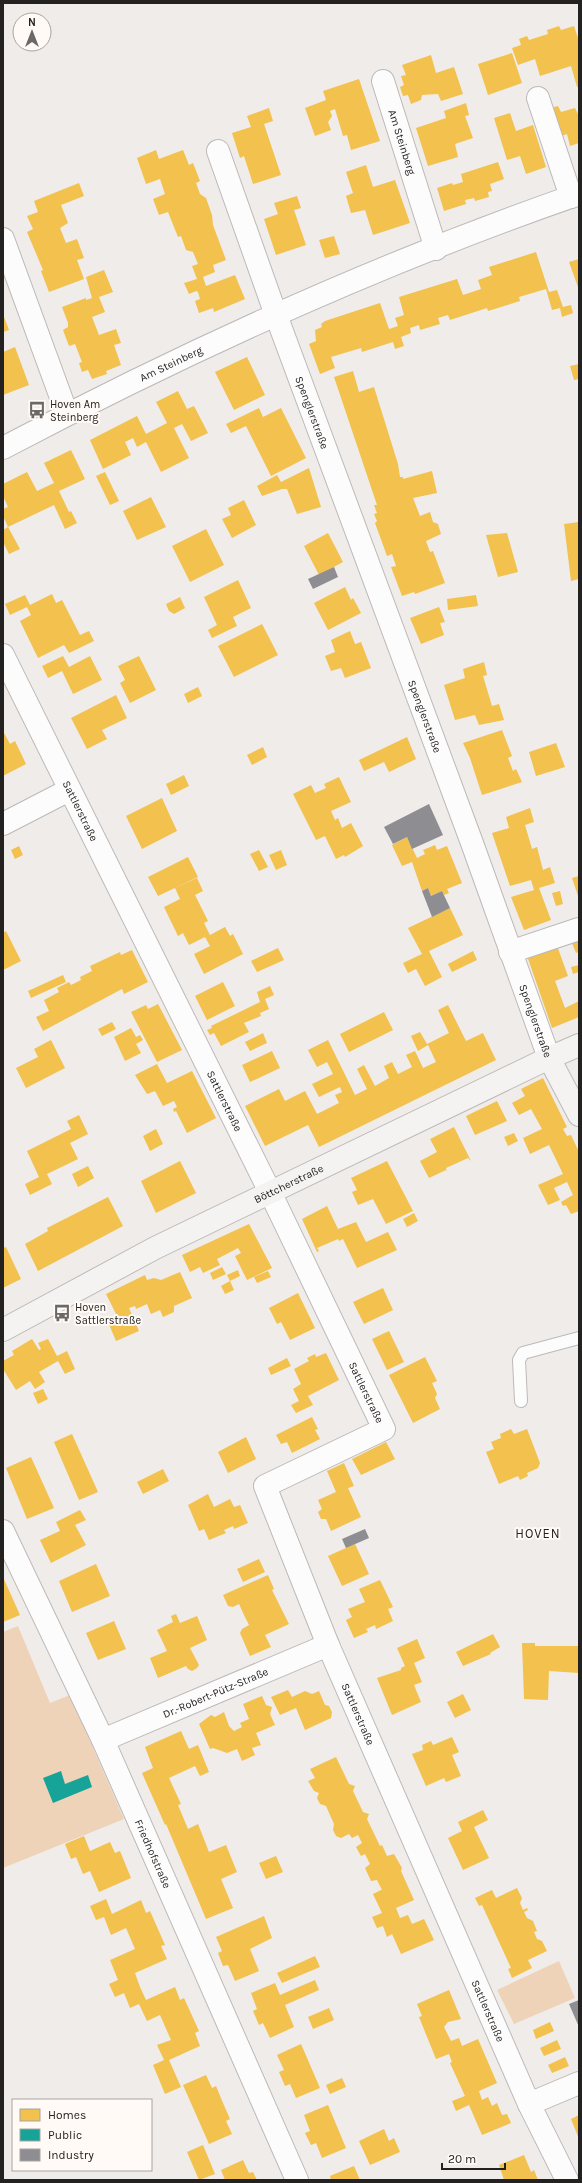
<svg xmlns="http://www.w3.org/2000/svg" width="582" height="2183" font-family="Karla,sans-serif">
  <style>
    .green { fill: #efd3b8 }
    .homes { fill: #f2c14e }
    .public { fill: #17a398 }
    .industry { fill: #8d8d92 }
    .lines { fill: none; stroke-linecap: round; stroke-linejoin: round }
    .lane-casing { stroke: #bcb9b8; stroke-width: 14 }
    .street-casing { stroke: #bcb9b8; stroke-width: 24 }
    .secondary-casing { stroke: #bcb9b8; stroke-width: 24 }
    .lane { stroke: #fdfcfc; stroke-width: 12 }
    .street { stroke: #fdfcfc; stroke-width: 22 }
    .secondary { stroke: #f5f3f1; stroke-width: 22 }
    .labels { text-anchor: middle; dominant-baseline: central; stroke-width: 4; stroke-linejoin: round; paint-order: stroke }
    .street-label { font-size: 11px; fill: #242220; stroke: #fffaf5 }
    .poi-label { font-size: 11px; fill: #242220; stroke: #fffaf5; text-anchor: start }
    .quarter-label { font-size: 13px; letter-spacing: 1px; fill: #242220; stroke: #fffaf5 }
  </style>
  <rect width="100%" height="100%" fill="#efecea"/>
  <!-- green -->
  <path class="green" d="M18 1626 50 1703 70 1695 124 1819 3 1868V1632Z
    M559 1961 575 1998 514 2024 497 1990Z"/>
  <!-- homes -->
  <path class="homes" d="M559 26 561 30 574 26 579 41V86L577 87 571 66 540 76 535 59 518 65 512 48 521 45 519 39 527 36 529 40 548 34 547 30Z
    M512 53 522 83 488 95 478 64Z
    M431 55 436 73 454 67 463 94 441 101 438 94 422 95 421 100 411 104 408 95 403 96 400 87 404 85 401 76 406 75 402 65Z
    M359 79 380 141 351 150 347 135 343 136 335 109 330 111 332 116 328 122 331 130 315 136 305 108 326 100 323 91Z
    M466 103 469 115 465 116 473 138 455 144 458 157 428 166 416 128 446 118 444 111Z
    M558 106 561 112 575 108 578 114 579 143 570 146 567 134 556 138 547 109Z
    M269 108 273 121 264 124 281 175 253 184 244 156 240 158 232 133 251 127 247 116Z
    M510 113 516 131 533 125 546 167 526 174 520 156 507 160 494 118Z
    M156 150 159 159 183 150 189 165 193 163 200 181 196 183 200 194 206 198 212 215 213 225 226 260 213 265 215 272 203 277 206 286 235 275 245 299 214 312 213 308 199 313 195 301 200 299 198 292 196 291 189 294 184 283 197 279 192 266 198 264 193 252 186 250 181 236 178 237 168 212 159 215 153 199 165 194 160 179 146 184 137 158Z
    M498 162 504 179 490 184 492 191 488 192 489 197 475 201 474 198 465 200 466 204 444 211 437 188 452 183 453 185 463 182 461 174Z
    M366 165 373 187 395 180 410 223 373 235 365 210 351 213 346 196 353 193 346 172Z
    M79 183 84 196 61 205 68 223 60 228 66 243 77 239 84 258 77 260 84 279 49 292 41 271 43 270 27 232 33 229 27 216 38 212 34 201Z
    M297 196 301 208 294 210 306 245 276 255 264 219 278 214 274 203Z
    M334 236 340 254 325 258 319 240Z
    M536 252 549 292 557 290 563 307 571 305 573 313 562 317 560 308 552 310 546 289 519 297 520 301 488 311 487 308 450 320 448 315 438 318 440 324 420 330 419 325 410 328 411 333 401 337 404 346 395 349 393 342 362 352 361 348 331 357 335 368 320 374 309 344 316 341 315 330 322 327 321 324 325 321 380 303 389 329 398 326 395 318 404 315 399 297 457 279 463 295 481 289 478 280 492 275 489 267Z
    M579 259V290L569 262Z
    M104 270 113 292 99 297 105 312 92 317 99 335 116 329 121 343 114 345 121 365 106 371 107 374 92 379 88 370 82 372 79 363 82 362 75 344 69 346 63 330 68 327V323L62 307 86 298V300L92 298 86 277Z
    M3 314 9 330 3 332Z
    M15 347 29 385 3 395V352Z
    M247 357 265 395 234 410 215 372Z
    M579 364V379L574 380 570 366Z
    M353 371 359 392 374 387 398 464 400 477H403V479L432 471 437 493 413 498 420 516 430 512 433 522 438 524 441 534 426 541 430 552 433 551 445 583 415 594 414 592 402 596 391 567 396 566 392 554 387 556 375 523 377 521 374 514 377 513 374 505H377L334 377Z
    M178 391 187 409 194 406 208 433 191 441 182 424 174 428 189 458 161 472 146 442 137 447 133 438 125 442 131 455 103 469 90 440 137 416 146 434 167 423 156 402Z
    M259 408 263 417 281 408 306 458 271 476 246 426 231 433 226 424Z
    M71 450 85 479 59 491 69 512 71 511 77 523 65 529 54 505 8 527 3 516V509L8 507 3 496V484L27 472 37 491 54 483 44 463Z
    M309 468 321 507 297 514 287 489H282L262 496 257 486 277 475 281 482Z
    M105 472 119 501 110 505 96 476Z
    M151 497 166 527 137 540 123 511Z
    M244 500 256 525 232 538 222 519 231 515 228 508Z
    M579 522V579L571 581 564 524Z
    M8 527 20 549 9 554 3 542V530Z
    M206 529 224 565 190 582 172 546Z
    M328 533 343 562 319 575 304 546Z
    M507 533 518 572 498 577 486 535Z
    M238 580 251 608 233 617 237 626 212 638 208 630 217 625 204 597Z
    M345 587 351 600 353 598 361 613 328 630 314 603Z
    M52 594 56 603 62 600 80 635 89 631 94 641 69 653 64 645 38 658 20 621 31 615 27 607 10 615 5 604 25 595 30 605Z
    M476 595 478 606 448 610 447 599Z
    M180 597 185 608 174 614 169 611 166 604Z
    M439 607 445 622 440 623 444 635 421 644 410 618Z
    M262 624 278 655 234 677 218 646Z
    M350 631 355 644 361 642 371 668 345 678 341 668 331 671 325 656 335 652 331 640Z
    M63 656 69 667 90 656 102 680 73 694 62 671 48 678 42 666Z
    M139 656 156 690 130 703 120 683 125 680 118 666Z
    M484 662 487 675 483 676 492 706 499 704 504 720 479 725 475 715 455 720 444 685 465 678 463 669Z
    M198 687 202 696 188 703 184 694Z
    M116 695 127 718 102 730 107 739 87 749 71 718Z
    M502 730 512 756 508 758 513 771 516 769 522 782 482 795 470 758 463 743Z
    M3 731 10 744 15 741 26 764 3 776Z
    M407 737 416 759 389 772 384 762 364 771 359 760Z
    M556 743 565 767 536 776 529 752Z
    M263 747 267 757 252 765 247 755Z
    M184 775 189 786 171 795 166 784Z
    M339 777 351 802 331 811 335 820 338 818 342 828 351 823 363 846 345 857 344 855 336 859 325 836 316 840 293 794 311 785 315 793 326 788 324 784Z
    M162 798 177 831 142 849 126 816Z
    M530 808 534 822 525 825 532 849 537 847 543 870 550 867 555 883 539 888 551 920 524 930 511 897 534 890 531 880 510 886 492 833 509 828 506 817Z
    M407 837 417 858 425 854 423 850 435 845 437 850 447 846 462 883 447 889 449 893 444 895 442 891 431 896 428 888 422 891 412 862 402 866 392 845Z
    M19 846 23 855 15 859 11 850Z
    M259 850 268 867 259 871 250 854Z
    M281 850 287 865 276 870 269 855Z
    M188 857 198 877 158 896 148 877Z
    M579 876V899L572 878Z
    M197 878 203 891 195 895 208 921 204 923 210 935 225 927 230 936 233 934 243 954 204 974 194 954 210 946 205 937 189 945 183 933 178 936 164 907 180 899 175 888Z
    M560 891 563 904 556 906 552 893Z
    M450 908 463 935 429 951 442 977 425 986 416 969 408 973 403 963 422 954 408 928Z
    M6 931 21 961 3 970V933Z
    M579 935V952L576 953 570 938Z
    M556 943 568 976 555 981 565 1008 579 1001V1017L552 1028 526 953Z
    M278 948 284 960 257 972 251 961Z
    M132 950 148 982 124 994 122 989 43 1031 36 1017 49 1011 44 1000 59 992 57 988 69 982 71 985 81 980 80 977 92 971 90 966 120 952 121 955Z
    M473 951 477 960 452 972 448 964Z
    M579 965V972L573 974 571 967Z
    M63 975 66 982 31 998 28 991Z
    M223 982 235 1006 207 1020 195 996Z
    M270 986 274 995 265 999 269 1009 260 1013 261 1016 244 1023 249 1032 221 1046 214 1033 210 1035 207 1030 212 1028 211 1026 260 1002 257 992Z
    M158 1004 182 1050 157 1062 131 1012 146 1005 148 1009Z
    M448 1005 466 1041 483 1033 496 1060 319 1147 308 1125 265 1146 245 1106 279 1089 285 1101 305 1091 317 1114 339 1103 335 1095 342 1092 340 1087 319 1097 312 1084 333 1074 327 1062 317 1067 308 1050 328 1040 355 1095 367 1089 357 1069 364 1065 375 1086 389 1078 384 1066 392 1062 398 1074 412 1067 406 1055 415 1051 423 1068 436 1062 428 1045 418 1051 411 1036 420 1032 427 1044 449 1033 438 1010Z
    M384 1012 393 1030 349 1052 340 1034Z
    M112 1022 116 1029 102 1036 98 1029Z
    M131 1028 136 1037 140 1035 143 1040 136 1044 141 1053 125 1061 114 1037Z
    M263 1033 267 1043 250 1051 245 1042Z
    M51 1040 65 1068 26 1088 16 1068 38 1057 34 1049Z
    M272 1051 280 1068 250 1082 242 1065Z
    M157 1064 167 1083 192 1071 216 1118 187 1133 176 1111 174 1112 173 1109 177 1107 174 1101 163 1106 155 1091 147 1094 135 1075Z
    M543 1078 567 1127 563 1129 567 1136 571 1135 579 1152V1211L571 1214 566 1205 563 1206 561 1202 573 1195 567 1182 554 1188 560 1200 548 1205 538 1185 563 1174 549 1145 530 1154 523 1138 542 1129 531 1109 519 1115 512 1103 525 1096 521 1089Z
    M497 1101 507 1121 475 1135 466 1116Z
    M79 1115 88 1134 70 1143 78 1159 47 1174 52 1184 30 1195 25 1184 39 1177 27 1151 71 1129 67 1121Z
    M454 1127 471 1161 468 1158 446 1168 447 1173 446 1170 429 1178 420 1161 437 1152 430 1139Z
    M156 1129 163 1144 150 1151 143 1136Z
    M514 1133 518 1141 508 1146 504 1137Z
    M180 1161 196 1193 156 1213 141 1181Z
    M387 1161 413 1211 386 1224 373 1199 358 1205 352 1192 357 1190 351 1178Z
    M88 1166 94 1178 78 1187 72 1174Z
    M108 1197 123 1226 38 1271 25 1244 48 1231 47 1228Z
    M327 1206 338 1229 356 1222 366 1242 388 1232 397 1250 357 1268 343 1239 339 1241 338 1239 317 1248 319 1251 317 1252 302 1219Z
    M414 1213 418 1221 407 1227 403 1219Z
    M249 1224 272 1268 247 1280 235 1256 241 1253 238 1248 217 1259 220 1265 203 1273 200 1267 190 1272 182 1255Z
    M6 1247 21 1279 3 1288V1248Z
    M222 1267 226 1274 213 1280 210 1273Z
    M238 1270 240 1276 230 1281 227 1275Z
    M268 1271 271 1277 257 1283 254 1277Z
    M180 1272 192 1298 174 1306V1312L163 1317 160 1310 151 1314 147 1304 136 1309 135 1306 129 1308 139 1331 116 1341 108 1322 118 1318 106 1294 145 1275 147 1280 154 1278 161 1280Z
    M230 1281 234 1290 225 1294 221 1286Z
    M383 1288 393 1310 364 1324 353 1302Z
    M298 1293 315 1328 290 1340 281 1322 277 1324 269 1308Z
    M389 1331 404 1362 387 1370 372 1339Z
    M32 1339 39 1350 41 1349 38 1343 48 1339 57 1356 67 1351 75 1369 65 1374 58 1361 39 1372 45 1382 35 1389 30 1381 16 1390 3 1369V1361L14 1355 12 1351Z
    M326 1353 339 1380 308 1396 313 1405 296 1413 291 1405 299 1401 293 1389 301 1384 294 1369 309 1361 307 1358 315 1354 316 1357Z
    M425 1357 437 1381 432 1383 437 1394 435 1398 440 1409 413 1423 389 1375Z
    M287 1358 291 1366 271 1375 268 1368Z
    M43 1389 48 1399 38 1404 33 1393Z
    M312 1417 318 1429 315 1430 320 1439 292 1453 287 1442 281 1444 276 1435Z
    M511 1429 514 1434 527 1429 540 1463 538 1468 527 1473 528 1476 520 1480 518 1476 499 1484 486 1452 494 1449 491 1442 501 1438 500 1434Z
    M72 1434 98 1492 79 1500 54 1442Z
    M246 1437 256 1459 228 1473 218 1452Z
    M386 1442 395 1459 361 1475 352 1459Z
    M31 1457 54 1508 27 1519 6 1468Z
    M344 1463 354 1486 348 1488 361 1517 331 1531 326 1519H321L318 1512 322 1509 318 1500 336 1492 327 1471Z
    M163 1469 169 1481 143 1494 137 1482Z
    M208 1494 214 1507 230 1499 234 1507 240 1505 248 1523 234 1529 233 1526 224 1530 226 1533 209 1540 204 1529 199 1531 188 1505Z
    M80 1510 86 1520 75 1525 86 1545 51 1563 40 1540 60 1531 56 1522Z
    M355 1544 369 1574 342 1586 328 1556Z
    M259 1559 265 1572 243 1582 237 1569Z
    M96 1564 110 1596 72 1612 59 1581Z
    M268 1575 274 1589 272 1590 289 1624 265 1635 271 1647 250 1656 240 1633 242 1629 249 1625 244 1615 239 1604 233 1607 228 1606 223 1595Z
    M3 1577 20 1615 3 1622Z
    M380 1580 393 1607 388 1609 393 1621 376 1629 375 1625 366 1629 368 1632 354 1638 346 1620 352 1617 348 1609 365 1602 359 1589Z
    M176 1614 180 1623 197 1616 207 1640 190 1648 199 1665 197 1668 192 1671 188 1669 186 1666 158 1678 150 1658 167 1651 157 1630 173 1622 171 1616Z
    M114 1621 126 1649 98 1660 86 1633Z
    M493 1634 500 1647 490 1653 491 1654 463 1666 456 1652Z
    M417 1639 425 1658 414 1663 422 1682 414 1685 421 1702 392 1715 377 1678 401 1670V1668L405 1666 397 1648Z
    M522 1643H535V1646H579V1673L549 1671 548 1700 524 1699Z
    M288 1690 292 1697 305 1691 312 1694 319 1691 325 1705 329 1706 332 1712 331 1718 305 1730 296 1708 280 1715 271 1697Z
    M463 1694 471 1710 455 1718 447 1702Z
    M262 1696 266 1705 272 1707 270 1714 275 1725 256 1733 261 1745 252 1748 255 1755 242 1761 237 1749 227 1753 213 1748 210 1749 199 1724 211 1715 215 1717 224 1712 229 1726 234 1731 242 1727 240 1723 249 1719 243 1704Z
    M181 1731 189 1749 198 1745 209 1772 200 1776 195 1766 169 1778 181 1804 178 1805 188 1829 198 1824 209 1852 226 1845 237 1872 221 1879 233 1908 206 1919 166 1824 165 1825 142 1773 153 1768 145 1747Z
    M452 1737 459 1752 452 1755 461 1776 446 1782 444 1778 426 1786 412 1754 423 1750 422 1745 431 1741 433 1745Z
    M336 1757 349 1784 355 1786 353 1791 363 1812 369 1814 367 1819 380 1846 382 1845 387 1856 394 1854 402 1868 401 1871 414 1900 396 1908 400 1918 408 1915 412 1924 424 1919 434 1940 401 1954 392 1934 387 1937 383 1926 377 1928 372 1917 382 1913 373 1894 387 1887 382 1890 377 1880 371 1881 365 1868 370 1864 365 1854 361 1856 356 1847 362 1843 358 1835 352 1838 349 1834 341 1838 336 1836 333 1830 334 1824 326 1806 320 1804 317 1798 319 1793 314 1791 308 1781 315 1778 310 1769Z
    M483 1810 488 1820 474 1827 489 1858 463 1870 448 1838 462 1831 458 1822Z
    M84 1836 90 1851 110 1842 115 1853 120 1851 131 1878 99 1892 90 1871 83 1874 76 1857 71 1859 65 1844Z
    M276 1856 283 1872 266 1879 259 1863Z
    M517 1888 522 1898 520 1903 523 1910 527 1908 528 1910 524 1912 527 1918 533 1921 537 1931 534 1932 537 1939 542 1941 547 1951 528 1960 532 1968 512 1978 508 1969 511 1968 482 1905 479 1906 475 1898 492 1890 496 1898Z
    M106 1899 112 1914 141 1900 146 1913 150 1911 165 1945 161 1946 167 1959 135 1973 140 1987 146 2000 175 1987 180 2000 184 1998 199 2031 195 2033 200 2046 169 2060 181 2087 165 2094 153 2065 164 2060 157 2045 171 2040 160 2015 147 2021 139 2004 130 2008 124 1993 115 1997 109 1984 118 1980 110 1960 135 1949 126 1928 111 1935 104 1917 96 1920 90 1906Z
    M264 1916 272 1938 250 1949 259 1971 235 1981 228 1965 223 1966 221 1961 218 1953 222 1951 216 1937Z
    M315 1956 320 1967 282 1983 277 1973Z
    M315 1980 319 1990 285 2005 294 2027 270 2038 263 2023 259 2025 253 2011 257 2009 251 1993 275 1983 280 1995Z
    M449 1990 461 2019 448 2022 444 2027 451 2041 459 2038 462 2046 478 2039 497 2083 479 2091 482 2100 488 2097 492 2106 497 2103 502 2115 507 2114 511 2123 482 2135 469 2105 456 2111 452 2101 465 2096 450 2063 452 2062 449 2054 436 2059 419 2017 422 2016 417 2004Z
    M329 2008 334 2020 313 2029 308 2017Z
    M550 2022 554 2031 536 2039 533 2030Z
    M557 2040 561 2049 544 2056 540 2048Z
    M301 2044 320 2088 296 2098 290 2084 285 2086 279 2072 284 2070 277 2055Z
    M565 2057 569 2066 552 2073 548 2065Z
    M206 2075 212 2088 216 2086 223 2103 230 2119 226 2121 232 2134 209 2144 183 2085Z
    M342 2078 346 2087 330 2094 326 2085Z
    M328 2105 346 2148 322 2158 316 2143 311 2145 305 2133 310 2131 304 2115Z
    M579 2115V2139L571 2119Z
    M384 2129 389 2141 394 2138 400 2152 370 2165 359 2141Z
    M203 2145 215 2174 199 2180 187 2152Z
    M524 2155 531 2172 534 2170 538 2180H504L499 2165Z
    M243 2160 249 2173 253 2172 257 2180H225L221 2170Z
    M354 2166 360 2180H331L330 2176Z"/>
  <!-- public -->
  <path class="public" d="M61 1771 65 1784 88 1775 92 1787 53 1803 43 1778Z"/>
  <!-- industry -->
  <path class="industry" d="M334 567 338 577 313 589 308 579Z
    M429 804 443 835 412 849 407 837 393 844 384 827Z
    M428 888 431 896 442 891 450 908 432 917 422 891Z
    M365 1529 369 1538 346 1548 342 1539Z
    M579 2000V2027L569 2004Z"/>
  <g class="lines">
    <!-- lane casing -->
    <g class="lane-casing">
      <path id="lane" d="M521 1401 519 1360 523 1353 579 1338"/>
    </g>
    <!-- street casing -->
    <g class="street-casing">
      <g id="street">
        <path id="s1" d="M383 81 436 249"/>
        <path d="M538 98 571 197"/>
        <path id="s2" d="M218 151 276 315 472 843 549 1058"/>
        <path d="M3 239 67 414"/>
        <path id="s3" d="M3 448C187 351 383 262 579 194"/>
        <path id="s4" d="M3 655 270 1192 384 1429 265 1486 328 1645 529 2104 567 2180"/>
        <path d="M3 824 69 790"/>
        <path d="M510 952 579 929"/>
        <path id="s5" d="M3 1531 103 1740 297 2180"/>
        <path id="s6" d="M103 1740 328 1645"/>
        <path d="M529 2104 579 2083"/>
      </g>
    </g>
    <!-- secondary casing -->
    <g class="secondary-casing">
      <g id="secondary">
        <path d="M549 1058 579 1115"/>
        <path id="s7" d="M3 1330 155 1248 549 1058 579 1045"/>
      </g>
    </g>
    <!-- lane -->
    <use href="#lane" class="lane"/>
    <!-- street -->
    <use href="#street" class="street"/>
    <!-- secondary -->
    <use href="#secondary" class="secondary"/>
  </g>
  <!-- icons -->
  <defs>
    <g id="bus-bare" transform="scale(1.38)"><path d="M-5-6H5V4H4V6H2V4H-2V6H-4V4H-5ZM-3.5-4V0h7V-4ZM-3.5 1.2v1.5H-2V1.2ZM2 1.2v1.5H3.5V1.2Z" fill="#6b6967" stroke="#fffaf5" stroke-width="2.5" paint-order="stroke"/></g>
  </defs>
  <g fill-rule="evenodd">
    <use href="#bus-bare" x="37" y="410"/>
    <use href="#bus-bare" x="62" y="1313"/>
  </g>
  <g class="labels">
    <!-- street labels -->
    <g class="street-label">
      <text stroke="none"><textPath href="#s1" startOffset="64">Am Steinberg</textPath></text>
      <text stroke="none"><textPath href="#s3" startOffset="188">Am Steinberg</textPath></text>
      <text stroke="none"><textPath href="#s2" startOffset="278">Spenglerstraße</textPath></text>
      <text stroke="none"><textPath href="#s2" startOffset="602">Spenglerstraße</textPath></text>
      <text stroke="none"><textPath href="#s4" startOffset="174">Sattlerstraße</textPath></text>
      <text stroke="none"><textPath href="#s2" startOffset="926">Spenglerstraße</textPath></text>
      <text stroke="none"><textPath href="#s4" startOffset="498">Sattlerstraße</textPath></text>
      <text stroke="none"><textPath href="#s7" startOffset="321">Böttcherstraße</textPath></text>
      <text stroke="none"><textPath href="#s4" startOffset="822">Sattlerstraße</textPath></text>
      <text stroke="none"><textPath href="#s6" startOffset="122">Dr.-Robert-Pütz-Straße</textPath></text>
      <text stroke="none"><textPath href="#s4" startOffset="1241">Sattlerstraße</textPath></text>
      <text stroke="none"><textPath href="#s5" startOffset="356">Friedhofstraße</textPath></text>
      <text stroke="none"><textPath href="#s4" startOffset="1565">Sattlerstraße</textPath></text>
    </g>
    <!-- poi labels -->
    <g class="poi-label">
      <text x="50" y="404">Hoven Am<tspan x="50" dy="13">Steinberg</tspan></text>
      <text x="75" y="1307">Hoven<tspan x="75" dy="13">Sattlerstraße</tspan></text>
    </g>
    <!-- quarter labels -->
    <g class="quarter-label">
      <text x="538" y="1533">HOVEN</text>
    </g>
  </g>
  <!-- border -->
  <rect width="582" height="2183" fill="none" stroke="#242220" stroke-width="8"/>
  <!-- legend -->
  <rect x="12" y="2099" width="140" height="72" fill="#fffaf5" stroke="#a7a4a0"/>
  <rect x="20" y="2109" width="20" height="12" fill="#f2c14e" stroke="#a7a4a0"/>
  <text x="48" y="2119" font-size="12" fill="#242220">Homes</text>
  <rect x="20" y="2129" width="20" height="12" fill="#17a398" stroke="#a7a4a0"/>
  <text x="48" y="2139" font-size="12" fill="#242220">Public</text>
  <rect x="20" y="2149" width="20" height="12" fill="#8d8d92" stroke="#a7a4a0"/>
  <text x="48" y="2159" font-size="12" fill="#242220">Industry</text>
  <!-- north arrow -->
  <g transform="translate(32 32)"><circle r="19" fill="#fffaf5" stroke="#a7a4a0"/>
  <path d="M0-3L7 15L0 10L-7 15Z" fill="#6b6967"/>
  <text y="-6" font-size="11" font-weight="bold" text-anchor="middle" fill="#242220">N</text>
  </g>
  <!-- scale -->
  <path d="M442 2163v6h63v-6" fill="none" stroke="#242220" stroke-width="2"/>
  <text x="448" y="2163" font-size="12" fill="#242220" stroke="#fffaf5" stroke-width="3" paint-order="stroke">20 m</text>
</svg>
